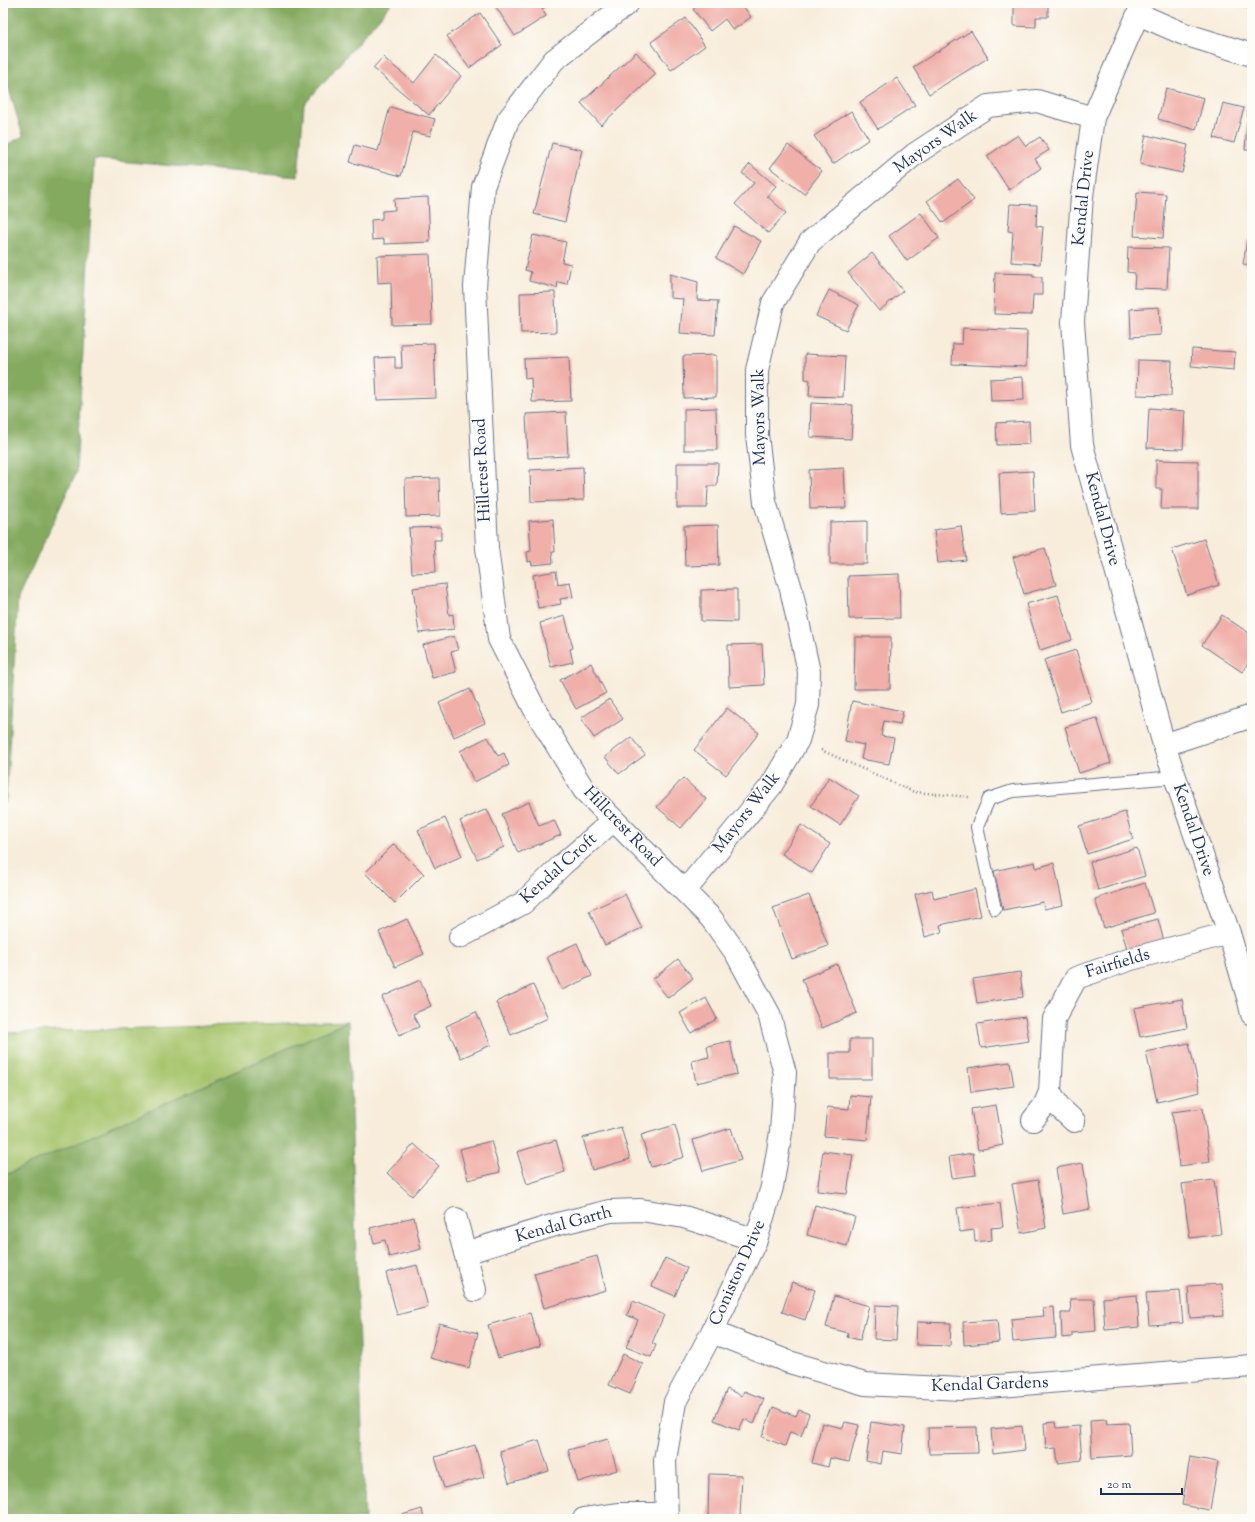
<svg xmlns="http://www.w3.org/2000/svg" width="1255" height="1522" font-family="'Sorts Mill Goudy',serif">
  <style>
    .green { fill: #a6c46b; stroke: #607a64 }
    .forest { fill: #84aa5f; stroke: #506c5e }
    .building { fill: #f0afa8 }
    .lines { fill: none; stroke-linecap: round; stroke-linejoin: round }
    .lane-casing { stroke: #68728a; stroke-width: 14 }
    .street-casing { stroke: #68728a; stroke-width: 24 }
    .path { stroke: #68728a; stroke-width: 2.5; stroke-dasharray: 1 3; stroke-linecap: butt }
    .lane { stroke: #fff; stroke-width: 12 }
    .street { stroke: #fff; stroke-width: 22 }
    .labels { text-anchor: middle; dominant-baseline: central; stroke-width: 3; stroke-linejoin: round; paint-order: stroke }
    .street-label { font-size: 17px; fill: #1b2f5e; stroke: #fdfcf7 }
  </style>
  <rect width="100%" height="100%" fill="#fdfcf7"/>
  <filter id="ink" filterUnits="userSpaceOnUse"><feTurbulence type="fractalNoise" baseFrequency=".025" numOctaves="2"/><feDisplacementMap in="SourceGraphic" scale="8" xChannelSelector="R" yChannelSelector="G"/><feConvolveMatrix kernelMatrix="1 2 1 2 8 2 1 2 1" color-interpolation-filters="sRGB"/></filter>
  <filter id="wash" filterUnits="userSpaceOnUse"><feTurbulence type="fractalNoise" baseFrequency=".012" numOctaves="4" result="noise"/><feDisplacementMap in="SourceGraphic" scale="16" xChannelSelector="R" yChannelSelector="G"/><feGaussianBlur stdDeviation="0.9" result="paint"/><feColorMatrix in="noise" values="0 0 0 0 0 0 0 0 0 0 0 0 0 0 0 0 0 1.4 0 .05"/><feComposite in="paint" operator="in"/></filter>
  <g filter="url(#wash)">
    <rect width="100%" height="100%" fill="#f8eddb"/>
    <!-- green -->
    <path class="green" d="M348 1021 3 1176V1033Z"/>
    <!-- forest -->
    <path class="forest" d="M3 3H392L304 105 298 177 94 159 76 473 18 598 6 800 3 804V147L23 136 3 69Z
      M348 1021 365 1519H3V1176Z"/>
    <g id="blocks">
      <!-- building -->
      <path class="building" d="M495 3H552L542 9 546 16 515 36 494 4Z
        M701 3H741L751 17 733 30 725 19 710 31 693 9Z
        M1014 3H1048V17H1036V27L1014 26Z
        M1238 3H1252V9L1238 6Z
        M480 13 502 45 469 68 447 36Z
        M686 18 705 46 671 70 651 42Z
        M971 31 988 58 929 94 913 67Z
        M636 52 656 74 601 125 581 103Z
        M436 55 461 76 429 115 373 68 383 57 414 83Z
        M897 78 915 105 878 129 860 102Z
        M1166 88 1204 98 1196 130 1158 119Z
        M1223 103 1244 108 1234 143 1214 138Z
        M390 107 435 119 430 136 413 132 401 176 350 162 355 145 378 151Z
        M851 111 869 139 833 164 814 136Z
        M1248 111 1252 112V150H1245Z
        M1018 135 1026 146 1040 137 1049 150 1035 159 1041 168 1009 190 987 156Z
        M1146 135 1188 145 1182 173 1140 164Z
        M552 143 582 150 565 222 534 214Z
        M788 145 822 171 804 194 770 168Z
        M750 164 776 186 767 196 786 213 768 233 735 204 754 183 742 173Z
        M958 179 974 200 943 223 927 201Z
        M1137 192 1166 194 1163 238 1134 236Z
        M428 197 430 242 384 244V239L372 240 371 220 382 219V211L395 210 394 199Z
        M1010 204 1037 205 1036 226 1043 227 1040 264 1011 262 1013 232 1008 231Z
        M921 213 939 238 907 261 889 236Z
        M734 226 761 241 743 274 716 258Z
        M533 235 566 242 562 262 571 264 567 284 558 282 557 288 529 281 531 272 525 270Z
        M1247 240 1252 241V266L1243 264Z
        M1128 247 1169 248 1167 289 1134 288 1135 273 1127 272Z
        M872 253 903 291 879 311 848 273Z
        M430 254 432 324 392 325 391 282 378 283 377 256Z
        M995 273 1033 274V277H1042V295H1033L1032 315 994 314Z
        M670 274 698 282 697 300 718 301 715 335 680 333 683 299 670 298Z
        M829 290 859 305 846 330 816 316Z
        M555 292 556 332 521 333 520 293Z
        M1159 307 1161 335 1131 337 1130 309Z
        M963 328 1027 331 1026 367 952 364 953 344H962Z
        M434 343 436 398 377 400 375 358 395 357V368H402L401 344Z
        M1192 349 1235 352 1234 370 1191 366Z
        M805 354 845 356 843 397 809 396 810 380 805 379Z
        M716 355V397L684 398 683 356Z
        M569 357 571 401 532 402 531 378 525 379 524 359Z
        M1138 360 1172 361 1171 396 1137 395Z
        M1023 377 1024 400 991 401 990 379Z
        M811 403 853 405 851 439 810 437Z
        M716 408 717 450H684V409Z
        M1149 408 1185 411 1183 449 1147 448Z
        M566 412 568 456 528 458 526 414Z
        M1029 421 1030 444 997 445 996 423Z
        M1156 460 1198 461V509H1161L1162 489H1156Z
        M677 463H718L717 486H708L707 508H677Z
        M583 467 584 500 531 502 530 470Z
        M844 468 846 508 810 509 809 470Z
        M1033 471 1035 511 1001 513 999 473Z
        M439 478 440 516 406 517 405 479Z
        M553 519 555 552H552L553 563 532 565 531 561 528 562 527 552 531 551 529 521Z
        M867 521V564H830V522Z
        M718 525 719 565 685 566 684 526Z
        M961 526 966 560 938 563 934 530Z
        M441 527V540H434L436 572 412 573 409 528Z
        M1204 539 1219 585 1187 595 1172 549Z
        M1045 548 1056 585 1024 594 1013 557Z
        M556 571 558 584 570 582 573 597 560 599 561 604 538 608 533 575Z
        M899 574 900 618 849 619 848 576Z
        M445 584 449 615 453 614 454 629 419 633 413 588Z
        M737 589V622L701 621V590Z
        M1058 595 1072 640 1040 650 1026 604Z
        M1222 615 1252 635V657L1242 672 1202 645Z
        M565 616 573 648 570 649 573 662 551 667 540 623Z
        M454 636 458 650 451 652 456 672 432 678 423 645Z
        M855 637H891L890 689H854Z
        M762 644 764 685 729 687 728 645Z
        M1076 650 1092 702 1061 712 1044 660Z
        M591 663 606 693 576 709 560 680Z
        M470 689 485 723 454 737 439 703Z
        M609 699 623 719 594 738 581 718Z
        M852 701 903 711 900 724 884 721 881 736 894 738 889 764 861 759 864 745 845 741Z
        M727 708 759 733 726 775 694 750Z
        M1097 718 1111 763 1079 773 1065 727Z
        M488 737 498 756 504 753 509 765 474 782 460 751Z
        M631 737 645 755 619 774 605 757Z
        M829 777 859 796 840 825 811 806Z
        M683 778 706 799 681 828 657 807Z
        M529 802 539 826 554 820 561 835 518 853 502 814Z
        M487 809 504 847 477 859 460 821Z
        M1125 812 1133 839 1087 854 1079 826Z
        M445 818 462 856 435 868 418 830Z
        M801 825 830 844 812 873 782 854Z
        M394 844 424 874 395 903 365 873Z
        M1137 848 1145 876 1098 890 1090 862Z
        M1035 862 1036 868 1054 863 1063 905 1044 909 1043 902 1003 910 994 871Z
        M1145 883 1154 913 1104 928 1095 899Z
        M975 889 981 916 940 925 942 932 925 937 915 894 932 890 934 899Z
        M625 894 642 928 605 945 589 911Z
        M809 895 828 946 792 959 773 908Z
        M407 919 424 954 395 967 379 932Z
        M1158 919 1165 945 1129 955 1121 929Z
        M577 943 592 976 562 990 547 957Z
        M678 959 693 978 668 998 653 979Z
        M837 964 857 1013 822 1028 802 979Z
        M1020 972 1023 997 977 1003 973 979Z
        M420 980 431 1006 413 1014 419 1027 399 1035 382 997Z
        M533 985 548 1018 511 1035 496 1002Z
        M706 998 717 1019 691 1033 680 1013Z
        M1182 999 1187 1028 1140 1037 1134 1008Z
        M476 1012 491 1045 461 1058 446 1026Z
        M1025 1017 1029 1041 981 1048 977 1024Z
        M850 1039H872V1079H830V1053H850Z
        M730 1041 737 1074 696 1083 692 1061 709 1057 707 1046Z
        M1189 1043 1200 1092 1157 1102 1146 1052Z
        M1010 1062 1014 1086 971 1092 968 1068Z
        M850 1095 871 1097 867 1140 824 1136 827 1107 849 1109Z
        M996 1105 1003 1145 978 1150 971 1109Z
        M1203 1108 1210 1162 1179 1166 1172 1112Z
        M675 1125 684 1157 651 1167 641 1135Z
        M621 1127 630 1159 592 1170 583 1138Z
        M731 1128 741 1160 703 1171 693 1140Z
        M556 1140 565 1172 527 1184 517 1152Z
        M491 1141 500 1172 468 1180 460 1149Z
        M414 1144 439 1166 412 1196 387 1173Z
        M823 1151 853 1155 847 1194 817 1191Z
        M973 1153 976 1175 952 1178 949 1157Z
        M1083 1163 1090 1209 1063 1214 1056 1168Z
        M1038 1180 1046 1228 1021 1233 1012 1184Z
        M1214 1180 1221 1234 1190 1238 1182 1184Z
        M1000 1203 1003 1227 991 1228 992 1240 975 1242 974 1230 960 1232 957 1208Z
        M815 1205 855 1217 847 1246 807 1235Z
        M414 1217 421 1249 389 1257 385 1240 374 1243 370 1228Z
        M597 1256 606 1290 544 1308 534 1273Z
        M665 1258 687 1268 675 1296 652 1286Z
        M417 1265 428 1307 397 1315 386 1273Z
        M792 1282 815 1290 805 1320 782 1312Z
        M1222 1284 1224 1316 1190 1318 1188 1286Z
        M1180 1291 1183 1323 1149 1325 1146 1293Z
        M1137 1295 1139 1327 1105 1330 1103 1298Z
        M834 1296 869 1306 860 1340 847 1337 848 1333 826 1327Z
        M1070 1299H1094L1096 1331 1072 1333V1337L1062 1338 1061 1313H1071Z
        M633 1301 664 1315 652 1343 656 1345 651 1357 626 1347 638 1320 627 1315Z
        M875 1305 898 1306 896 1340 874 1339Z
        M1054 1307 1056 1338 1013 1342 1011 1319 1044 1316 1043 1308Z
        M530 1313 540 1346 498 1358 488 1325Z
        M997 1320 999 1342 964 1345 963 1322Z
        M917 1322 951 1323 950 1346 916 1345Z
        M439 1323 478 1333 469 1368 430 1358Z
        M623 1354 643 1364 630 1394 609 1385Z
        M727 1389 742 1396 744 1391 764 1399 754 1424 744 1419 739 1430 714 1420Z
        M773 1407 796 1416 799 1410 809 1414 801 1436 790 1432 785 1446 762 1437Z
        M1106 1419 1107 1424 1129 1423 1131 1455 1092 1458 1090 1420Z
        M845 1422 859 1425 849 1462 830 1458 828 1467 812 1463 822 1423 843 1428Z
        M871 1422 905 1427 902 1454 883 1451 881 1464 866 1461Z
        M1055 1422 1056 1428 1079 1426 1082 1460 1058 1463 1056 1448 1046 1449 1044 1423Z
        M1022 1426 1025 1450 993 1454 991 1429Z
        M977 1427 978 1453 929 1454 928 1428Z
        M608 1439 617 1470 578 1482 568 1450Z
        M539 1440 549 1471 509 1483 500 1451Z
        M475 1445 484 1477 444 1488 435 1457Z
        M1190 1457 1218 1462 1210 1510 1182 1505Z
        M709 1474 742 1475 740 1517 708 1516Z
        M422 1509 424 1519H388Z"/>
    </g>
  </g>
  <g filter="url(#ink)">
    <use href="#blocks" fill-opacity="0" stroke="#68728a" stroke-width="1"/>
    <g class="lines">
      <!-- lane casing -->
      <g class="lane-casing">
        <path id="lane" d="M995 909 977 827 989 799 1013 791 1175 777"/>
      </g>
      <!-- street casing -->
      <g class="street-casing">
        <path id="street" d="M628 3 554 60 508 120 483 187 475 287 487 548 499 639 534 708 584 790 711 918 736 953 769 1014 785 1073 781 1132 772 1187 756 1240 712 1332 675 1402 665 1460 667 1519
          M1138 14 1093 118 1082 196 1073 322 1082 445 1164 745 1229 933 1249 1001 1252 1014
          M1138 14 1184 34 1252 55
          M1164 745 1252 716
          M685 891 771 786 798 740 808 705 809 672 791 589 765 502 757 435V370L773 303 810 242 915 154 988 106 1037 101 1093 118
          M460 937 523 903 562 865 614 820
          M1050 1092 1059 1107 1074 1121
          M1033 1120 1044 1106 1050 1092 1054 1019 1076 978 1131 959 1229 933
          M456 1219 475 1290
          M465 1253 558 1224 610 1211 641 1210 684 1217 756 1240
          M712 1332 789 1362 865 1384 961 1389 1252 1366
          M584 1519 620 1514H666"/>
      </g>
      <!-- path -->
      <path class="path" d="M821 750 914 792 969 797"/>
      <!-- lane -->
      <use href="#lane" class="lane"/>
      <!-- street -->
      <use href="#street" class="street"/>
    </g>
  </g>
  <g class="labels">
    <!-- street labels -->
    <g class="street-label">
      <text transform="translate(936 142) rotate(-35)">Mayors Walk</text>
      <text transform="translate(1084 198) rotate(-84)">Kendal Drive</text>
      <text transform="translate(760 417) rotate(-91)">Mayors Walk</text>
      <text transform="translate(483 470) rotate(-93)">Hillcrest Road</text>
      <text transform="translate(1102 519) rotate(75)">Kendal Drive</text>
      <text transform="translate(747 813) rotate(-52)">Mayors Walk</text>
      <text transform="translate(622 827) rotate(46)">Hillcrest Road</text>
      <text transform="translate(1193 830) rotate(71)">Kendal Drive</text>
      <text transform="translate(559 869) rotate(-42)">Kendal Croft</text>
      <text transform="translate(1118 964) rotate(-17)">Fairfields</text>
      <text transform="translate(564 1225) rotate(-15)">Kendal Garth</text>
      <text transform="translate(738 1273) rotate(-66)">Coniston Drive</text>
      <text transform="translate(990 1385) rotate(-2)">Kendal Gardens</text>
    </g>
  </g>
  <!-- margin -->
  <rect width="1255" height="1522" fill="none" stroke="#fdfcf7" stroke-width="16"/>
  <!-- scale -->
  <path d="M1101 1488v6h81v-6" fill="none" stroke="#1b2f5e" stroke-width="2"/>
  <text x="1107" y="1488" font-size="12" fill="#1b2f5e" stroke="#fdfcf7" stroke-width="3" paint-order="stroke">20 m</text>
</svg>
